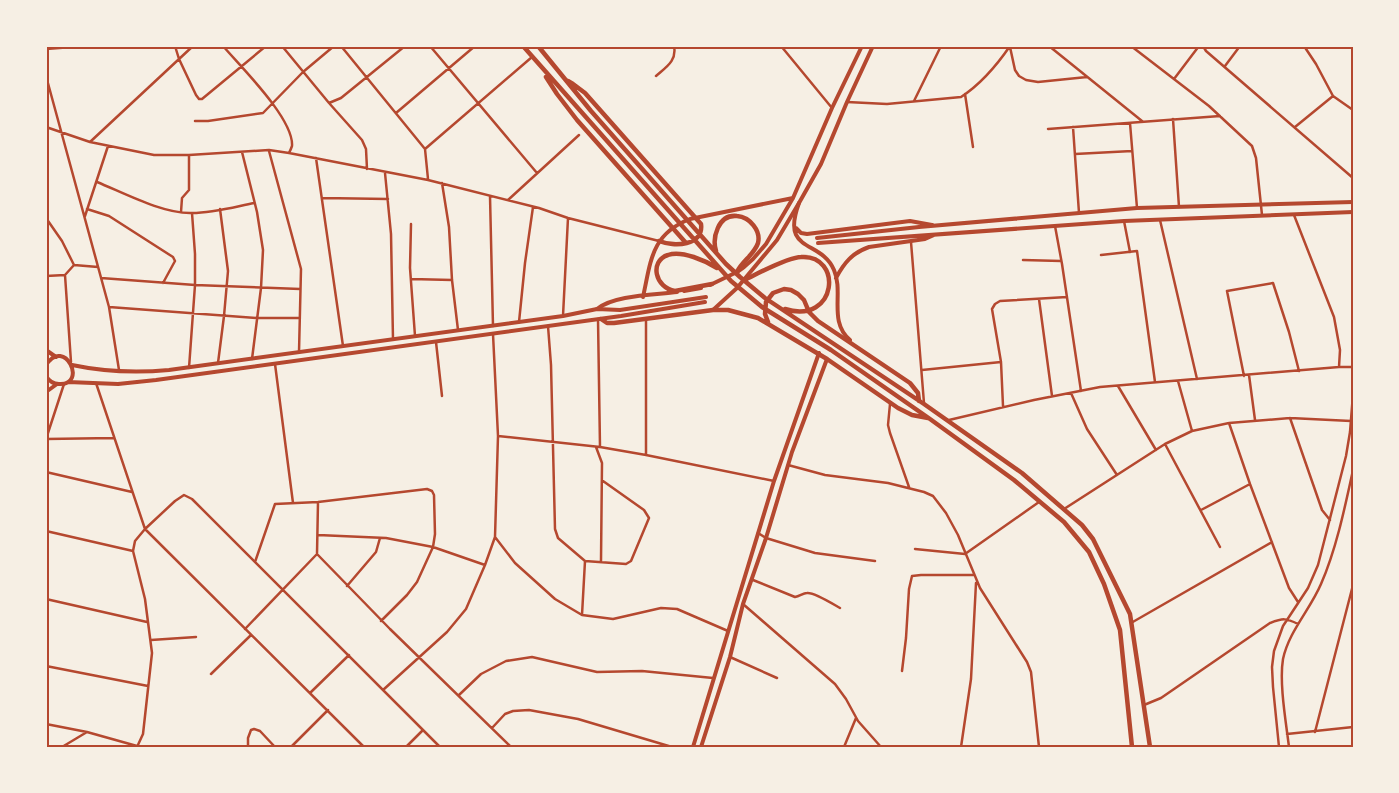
<svg xmlns="http://www.w3.org/2000/svg" width="1399" height="793" font-family="'Golos Text',sans-serif">
  <style>
    .lines { fill: none; stroke-linecap: round; stroke-linejoin: round }
    .minor { stroke: #b5482f; stroke-width: 2.5 }
    .tertiary { stroke: #b5482f; stroke-width: 4 }
    .secondary { stroke: #b5482f; stroke-width: 4 }
    .primary { stroke: #b5482f; stroke-width: 4.5 }
    .neatline { fill: none; stroke: #b5482f; stroke-width: 2 }
  </style>
  <rect width="100%" height="100%" fill="#f6efe4"/>
  <g class="lines">
    <!-- minor -->
    <path class="minor" d="M175 46 179 59 196 95 199 99H202L266 46
      M223 46C241 67 294 119 292 146 291 149 290 151 289 153
      M282 46 329 103 362 140 366 149 367 169
      M341 46 425 149 428 179
      M430 46 537 173
      M781 46 832 108
      M1049 46 1142 121
      M1131 46 1209 106 1252 146 1256 158 1262 215
      M1203 46 1206 51 1353 178
      M1304 46 1316 64 1333 96 1353 110
      M1010 47 1015 70 1019 76 1026 80 1038 82 1087 77
      M46 49 86 46
      M1225 66 1240 46
      M46 76 109 307 119 370
      M656 76C666 67 677 61 674 46
      M1174 79 1199 46
      M965 94 973 147
      M914 101 941 46
      M847 102 887 104 961 97C981 84 997 65 1010 46
      M329 103 341 98 405 46
      M396 113 475 46
      M1173 119 1179 207
      M195 121H208L263 113 303 72 334 46
      M1130 123 1137 208
      M46 127 90 142 154 155H189L269 150 289 153 428 180 539 208 568 218 659 241
      M1073 127 1079 213
      M1295 127 1333 96
      M1048 129 1220 116
      M90 142 193 46
      M425 149 532 57
      M269 151 301 269 299 352
      M242 152 257 212 263 250 261 288 252 359
      M1075 154 1132 151
      M316 158 343 346
      M385 173 391 234 393 339
      M97 182C124 193 163 214 192 213 213 213 234 207 254 203
      M442 183 449 227 452 280 458 330
      M490 196 493 326
      M322 198 388 199
      M508 200 579 135
      M87 209 109 216 173 257 175 261 163 283
      M181 212 182 198 189 190V155
      M1294 215 1334 317 1340 350 1339 367
      M85 216 108 146
      M46 218 62 241 74 265 65 275 71 362
      M1160 220 1197 379
      M1124 221 1130 252
      M411 224 410 268 415 336
      M1055 226 1062 264 1081 391
      M911 242 924 403
      M1101 255 1137 251 1155 382
      M1023 260 1061 261
      M74 265 98 267
      M46 276 65 275
      M101 278 195 285 300 289
      M411 279 452 280
      M1039 299 1052 396
      M109 307 257 318H299
      M563 316 568 218
      M598 319 600 447
      M646 319V455
      M519 322 525 263 533 207
      M548 326 551 365 555 529 558 538 585 561 582 615
      M436 342 442 396
      M218 363 224 316 228 271 220 209
      M275 364 293 503
      M189 368 195 285V254L192 213
      M922 370 1001 362
      M1249 375 1255 420
      M1244 376 1227 291 1273 283 1289 332 1299 371
      M1178 381 1192 431
      M96 383 145 529 364 747
      M1118 386 1156 450
      M1071 393 1087 429 1117 475
      M890 404 888 425 890 433 909 487
      M1003 406 1001 362 992 309 995 304 1000 301 1067 297
      M1290 418 1322 510 1330 520
      M949 420 1034 400 1100 387 1339 367H1353
      M1229 423 1250 484 1289 588 1298 602
      M498 436 600 447 646 455 774 481
      M46 439 114 438
      M46 439 64 384
      M1165 444 1220 547
      M596 447 602 463 601 561
      M788 465 825 475 888 483 924 492 933 496 946 513 958 535 980 588 1027 662 1031 672 1039 747
      M46 472 132 492
      M1064 509 1165 444 1192 431 1229 423 1290 418 1351 421
      M1201 510 1250 484
      M46 531 133 551
      M758 533 766 538 815 553 875 561
      M318 535 386 538 433 547 485 565
      M495 537 515 563 555 599 582 615 613 619 661 608 677 609 728 631
      M915 549 965 554 1039 502
      M317 554 390 629 511 747
      M585 561 626 564 631 561 649 518 644 510 603 481
      M255 562 275 504 318 502 427 489 432 491 434 495 435 534 433 547 417 582 407 595 381 621
      M753 580 795 597C800 596 803 593 807 593 814 592 833 604 840 608
      M347 586 376 552 380 538
      M46 599 147 622
      M743 604 835 684 846 699 858 721 881 747
      M1131 623 1272 542
      M245 629 317 554 318 502
      M151 640 196 637
      M730 657 777 678
      M46 666 148 686
      M902 671 906 638 909 589 912 576 921 575H974
      M211 674 251 635
      M383 690 447 632 466 609 485 565 495 537 498 436 493 334
      M310 693 349 655
      M459 695 481 674 506 661 532 657 597 672 642 671 713 678
      M1144 705 1161 698 1270 623C1283 618 1286 618 1298 624
      M46 724 87 732 137 746
      M492 728 505 714 513 711 529 710 578 719 672 747
      M1315 732 1353 585
      M1287 734 1353 727
      M62 747 87 732
      M137 747 143 734 152 653 145 599 133 551 135 541 145 529 175 501 184 495 192 499 440 747
      M248 747V738L251 730 254 729 260 731 275 747
      M291 747 328 710
      M406 747 423 730
      M844 747 856 718
      M961 747 971 679 976 583
      M1279 747 1273 687 1272 667 1274 651 1283 626 1308 588 1318 565 1346 456 1350 432 1353 394
      M1289 747C1286 722 1279 683 1283 659 1289 631 1310 610 1321 584 1336 550 1345 507 1353 470
      M1345 747 1353 746"/>
    <!-- tertiary -->
    <path class="tertiary" d="M710 285 737 272 744 267 753 259 766 244 793 198 832 108 862 46
      M684 291 701 288
      M643 297C651 261 651 234 690 219L793 198
      M597 309C614 295 654 295 677 292
      M713 310 737 288 777 240 799 203 821 164 847 102 873 46
      M693 747 774 481 819 353
      M701 747 730 657 743 604 766 538 792 452 827 359"/>
    <!-- secondary -->
    <path class="secondary" d="M799 203C780 254 821 239 834 270 844 293 828 321 850 340
      M796 228 801 233 807 234 910 221 932 225
      M817 238 919 227 1137 208 1353 202
      M818 243 1124 221 1353 212
      M836 278C844 263 852 253 869 247L925 239 934 235
      M46 350 56 357
      M46 365C65 336 88 386 59 384 53 384 49 381 46 376
      M72 365C105 372 136 373 169 370L563 316 597 309 620 310 706 297
      M68 382 118 384 156 380 621 316 705 302
      M46 392 57 384"/>
    <!-- primary -->
    <path class="primary" d="M523 46 731 281 762 307 831 350 930 419 1014 480 1064 522 1089 552 1104 584 1120 630 1132 747
      M538 46 591 111 726 264 740 277 765 298 924 404 1022 473 1082 525 1093 539 1130 614 1150 747
      M546 77 557 94 577 120 686 243
      M568 81 573 84 585 93 701 224C704 246 674 247 659 241
      M716 251C712 238 718 214 737 216 750 217 761 231 758 243 754 255 742 261 737 272
      M744 280C757 274 788 257 801 257 843 254 838 325 785 309
      M712 284 675 291C655 288 649 261 668 255 682 250 706 261 717 268
      M601 319 607 323H614L713 310H728L758 318 827 359 898 408 912 415 928 418
      M768 322 765 314 766 302 773 293 784 289 791 290 798 294 804 300 809 312 818 321 910 383 918 393 919 401"/>
  </g>
  <!-- border -->
  <rect width="1399" height="793" fill="none" stroke="#f6efe4" stroke-width="95"/>
  <rect x="48" y="48" width="1304" height="698" class="neatline"/>
</svg>
